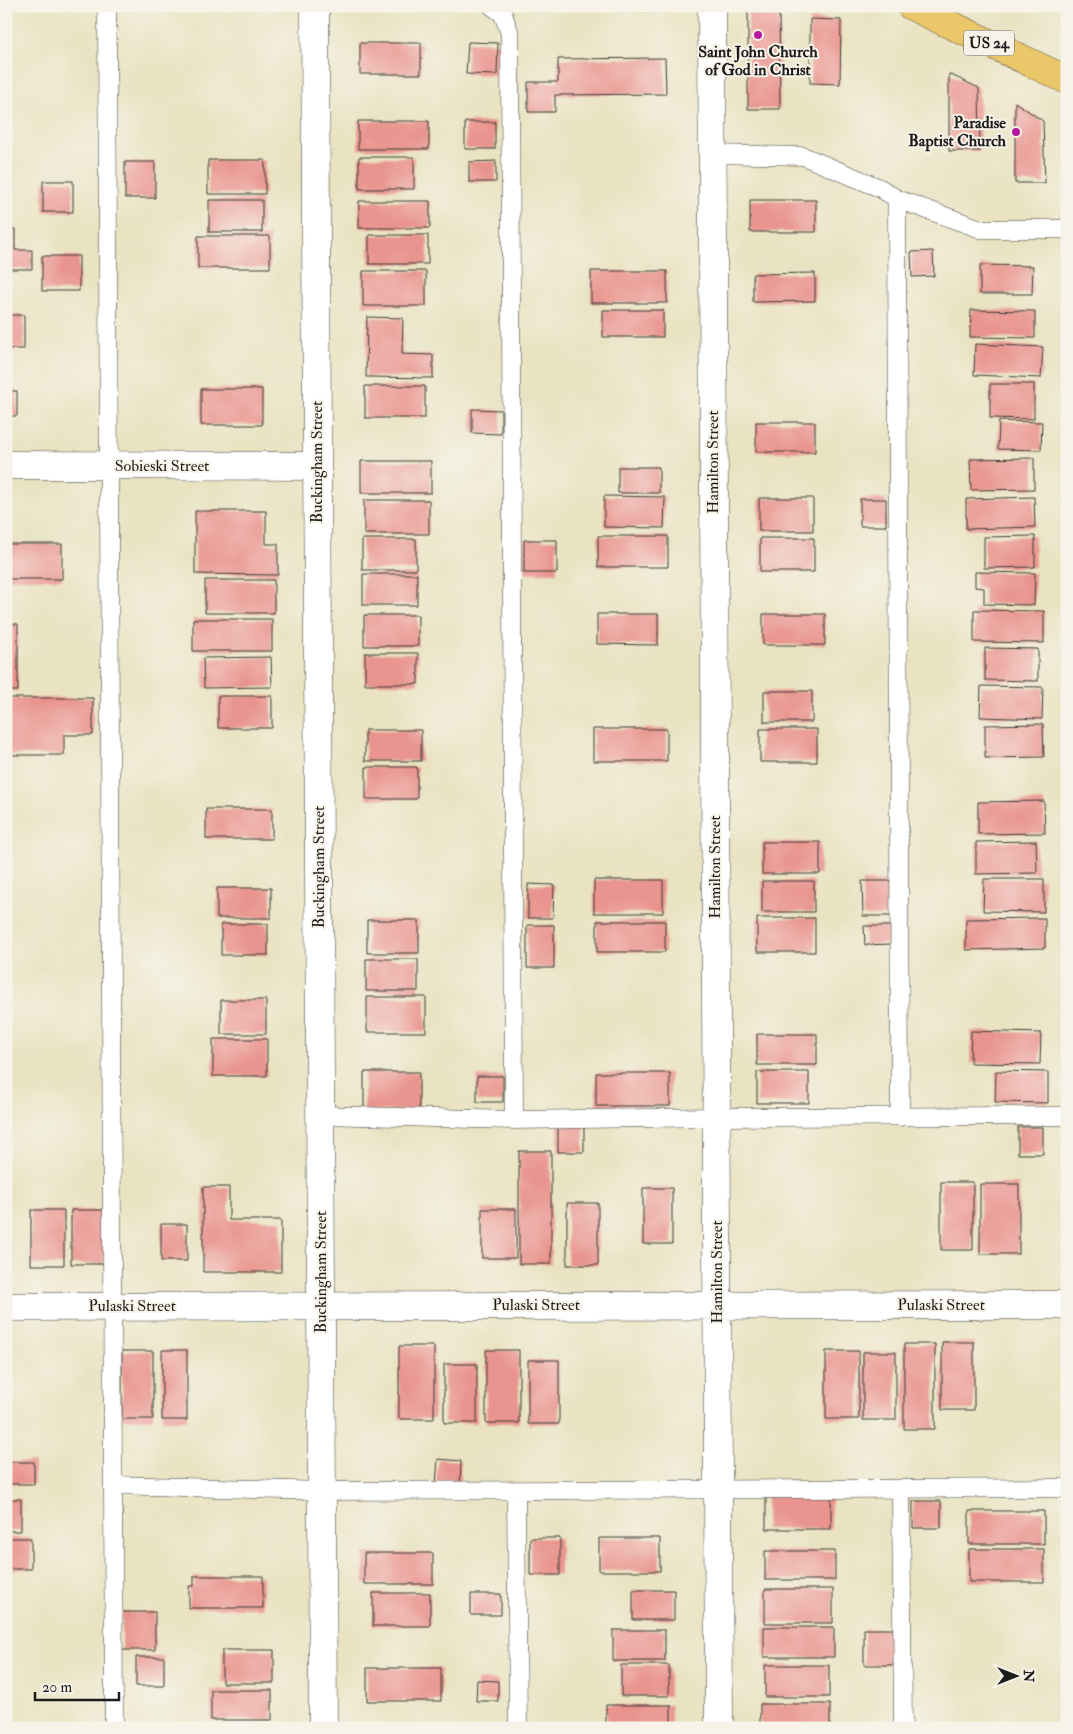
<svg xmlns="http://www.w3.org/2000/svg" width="1073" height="1734" font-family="'IM FELL Double Pica',serif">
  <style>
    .building { fill: #e9948f }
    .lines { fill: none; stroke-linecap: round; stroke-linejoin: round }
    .lane-casing { stroke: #3b3a35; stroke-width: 19 }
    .street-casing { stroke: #3b3a35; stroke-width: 29 }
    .primary-casing { stroke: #3b3a35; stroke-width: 29 }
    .lane { stroke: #fff; stroke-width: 18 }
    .street { stroke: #fff; stroke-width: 28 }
    .primary { stroke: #eac769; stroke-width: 28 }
    .poi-dot { fill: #b5179e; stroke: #f7f3e8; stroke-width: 2 }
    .labels { text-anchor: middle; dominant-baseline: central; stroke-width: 4; stroke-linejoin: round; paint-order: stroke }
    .shield { fill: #f7f3e8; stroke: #5e5c59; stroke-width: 1 }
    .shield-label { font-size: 15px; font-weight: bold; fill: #1c1c1c }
    .poi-label { font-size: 16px; font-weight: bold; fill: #1c1c1c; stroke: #f7f3e8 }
    .street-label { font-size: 16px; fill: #1c1c1c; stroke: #f7f3e8 }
  </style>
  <rect width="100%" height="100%" fill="#f7f3e8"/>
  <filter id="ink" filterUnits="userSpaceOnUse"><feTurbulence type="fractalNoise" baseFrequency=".02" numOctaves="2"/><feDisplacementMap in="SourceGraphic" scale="10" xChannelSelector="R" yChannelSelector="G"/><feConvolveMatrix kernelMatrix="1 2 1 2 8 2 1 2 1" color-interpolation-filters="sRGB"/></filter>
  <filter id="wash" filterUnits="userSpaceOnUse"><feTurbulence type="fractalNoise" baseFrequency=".0096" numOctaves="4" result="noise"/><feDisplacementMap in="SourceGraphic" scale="20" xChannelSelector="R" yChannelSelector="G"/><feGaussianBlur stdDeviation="1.12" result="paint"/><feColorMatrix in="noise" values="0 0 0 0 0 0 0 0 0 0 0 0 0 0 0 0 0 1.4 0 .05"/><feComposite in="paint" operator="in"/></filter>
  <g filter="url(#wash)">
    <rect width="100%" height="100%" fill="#e9e3c2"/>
    <g id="blocks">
      <!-- building -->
      <path class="building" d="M640 6H674V11H640Z
        M748 6H779L780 109H748Z
        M810 19 841 20 840 84 810 83Z
        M468 42 498 43 497 75 466 74Z
        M360 43H421V74H360Z
        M665 58 666 94 555 95V112H528V82H558V59Z
        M949 74 979 88 980 151H949Z
        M1015 102 1043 121 1045 183H1015Z
        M358 121H429V149H358Z
        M465 122H495V149H465Z
        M359 157H414V189H359Z
        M208 160H265V194H208Z
        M6 161H12V191H6Z
        M496 161V182H469V162Z
        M125 162H155V198H125Z
        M43 181H73V212H43Z
        M209 200H262V232H209Z
        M750 200H816V232H750Z
        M359 201H430V228H359Z
        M6 229H15V250H32V269H6Z
        M369 235H428V264H369Z
        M198 236H270V268H198Z
        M933 251 934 276 912 277 911 252Z
        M42 256H79V291H42Z
        M980 265 1033 266 1032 294H980Z
        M363 271H426V306H363Z
        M591 271H667V303H591Z
        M815 273V301L753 302V274Z
        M603 310H663V337H603Z
        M971 310 1035 311V338L970 337Z
        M6 315H24V349H6Z
        M367 317 403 318 402 354 433 355V378L366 377Z
        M975 344 1043 347 1041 378 974 375Z
        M990 384H1034V419L990 418Z
        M365 386H425V418H365Z
        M201 389H262V425H201Z
        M6 391H17V416H6Z
        M472 409 501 410V434L472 433Z
        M999 421 1042 422 1041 450 998 449Z
        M756 422H815V452H756Z
        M1034 458V489L971 490 970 459Z
        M361 461H431V493H361Z
        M618 467H659V493H618Z
        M604 496 665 497 664 528 604 527Z
        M1034 497 1035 527 966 529V499Z
        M759 498H813V531H759Z
        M860 499H886V526H860Z
        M364 500H429V534H364Z
        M195 511H266V544H278V575L195 574Z
        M598 536H668V567H598Z
        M1035 536V567L984 568V537Z
        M760 538H814V572H760Z
        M362 539H416V570H362Z
        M524 540H557V573H524Z
        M6 544H62V579H6Z
        M975 572 1035 573 1034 605 984 604V588L975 587Z
        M363 574H417V605H363Z
        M205 580H274V613H205Z
        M974 610 1044 611V643L974 642Z
        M597 614H658V645L597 644Z
        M763 614H825V645H763Z
        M364 615H418V646H364Z
        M193 619H272V651H193Z
        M6 624H18V691H6Z
        M985 648 1038 649V681L985 680Z
        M365 653H418V684H365Z
        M271 657 272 687 204 688 203 658Z
        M981 686 1043 687 1042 719 980 717Z
        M764 691H812V722H764Z
        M218 696H272V728H218Z
        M6 698H93V735H64V755H6Z
        M1043 724 1044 757 985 758V725Z
        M593 729H667V761H593Z
        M760 729H817V762H760Z
        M365 730H421V761H365Z
        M366 767H417V799H366Z
        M1044 801 1045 833 978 834V802Z
        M206 809H272V839H206Z
        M1036 841 1037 873 976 874V842Z
        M762 842H820V874H762Z
        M984 879H1044V912L983 911Z
        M594 880H663V913H594Z
        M762 881H814V912H762Z
        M862 881H891L892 916H863Z
        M528 884 554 885 553 918H528Z
        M217 888H271V918H217Z
        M757 918H815V952H757Z
        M1045 918V948L966 950V919Z
        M367 920H419V953H367Z
        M597 921H665V952H597Z
        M6 923H9V959H6Z
        M221 924H268V955H221Z
        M527 925H554V968H527Z
        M864 926H891V944L865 945Z
        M366 959H418V991H366Z
        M367 997H426V1032H367Z
        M221 1000H266V1034H221Z
        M971 1031 1041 1033 1040 1064 970 1063Z
        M757 1034H817V1065H757Z
        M213 1039H267V1076H213Z
        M996 1071 1048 1072V1103L995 1102Z
        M364 1072H419V1111H364Z
        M757 1072H809V1103H757Z
        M596 1073H670V1106H596Z
        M477 1076H503V1102H477Z
        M558 1125H584V1152H558Z
        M1018 1127H1043V1154H1018Z
        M519 1151H551V1264H519Z
        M941 1182H973V1250H941Z
        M980 1184H1019V1254H980Z
        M203 1187H229V1220H281V1272H203Z
        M643 1188H672V1244H643Z
        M567 1203H598V1265H567Z
        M482 1209H516V1258H482Z
        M31 1210H64V1265H31Z
        M71 1210H104V1264H71Z
        M161 1224H187V1261H161Z
        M942 1342H974V1410H942Z
        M904 1344H935V1429H904Z
        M399 1346H434V1419H399Z
        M162 1350H187V1420H162Z
        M486 1350H519V1423H486Z
        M122 1351H153V1419H122Z
        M826 1351H859V1419H826Z
        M863 1352H896V1420H863Z
        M528 1360H559V1424H528Z
        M444 1364H477V1423H444Z
        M438 1459 461 1461 460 1485 436 1484Z
        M6 1462H34V1484H6Z
        M766 1496H831V1529H766Z
        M6 1499H21V1531H6Z
        M913 1501H941V1528H913Z
        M969 1511H1044V1544H969Z
        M6 1538H31V1569H6Z
        M530 1538H560V1575H530Z
        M599 1538H660V1571H599Z
        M969 1549H1044V1582H969Z
        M765 1551H835V1580H765Z
        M364 1553H433V1584H364Z
        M194 1576H263V1608H189V1586H194Z
        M765 1589H833V1623H765Z
        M633 1590H674V1620H633Z
        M373 1593H430V1626H373Z
        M471 1594H501V1615H471Z
        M122 1612H155V1650H122Z
        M764 1627H834V1657H764Z
        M864 1629H895V1665H864Z
        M613 1630H665V1661H613Z
        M222 1650H274V1683H222Z
        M136 1657H164V1686H136Z
        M621 1665H669V1696H621Z
        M765 1665H829V1697H765Z
        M367 1668H441V1701H367Z
        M477 1680 498 1681V1701H476Z
        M211 1690H272V1720H211Z
        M760 1704H830V1728H760Z
        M606 1705H671V1728H606Z"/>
    </g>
  </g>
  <g filter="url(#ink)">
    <use href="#blocks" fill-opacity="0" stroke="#3b3a35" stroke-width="1"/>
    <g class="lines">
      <!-- lane casing -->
      <g class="lane-casing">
        <path id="lane" d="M107 6 114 1728
          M492 6 503 14 510 34 514 1120
          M713 154 803 156 880 188 897 199 981 229H1067
          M897 199 900 1117
          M320 1115 514 1120 716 1117 1067 1116
          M113 1485 322 1491 1067 1488
          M901 1490 903 1728
          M516 1492 518 1728"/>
      </g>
      <!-- street casing -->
      <g class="street-casing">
        <path id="street" d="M315 6 323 1728
          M712 6 719 1728
          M6 465 317 466
          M6 1307 1067 1305"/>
      </g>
      <!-- primary casing -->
      <g class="primary-casing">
        <path id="primary" d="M911 6 1067 80"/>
      </g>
      <!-- lane -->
      <use href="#lane" class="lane"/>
      <!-- street -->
      <use href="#street" class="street"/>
      <!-- primary -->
      <use href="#primary" class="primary"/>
    </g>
  </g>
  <!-- markers -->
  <g class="poi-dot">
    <circle cx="758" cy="35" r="5"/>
    <circle cx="1016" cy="132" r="5"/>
  </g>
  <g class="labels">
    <!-- shield labels -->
    <rect class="shield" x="964" y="30.5" width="50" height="25" rx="4"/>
    <g class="shield-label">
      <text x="989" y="43">US 24</text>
    </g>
    <!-- poi labels -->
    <g class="poi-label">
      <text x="758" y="52">Saint John Church<tspan x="758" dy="18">of God in Christ</tspan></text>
      <text x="1006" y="123" text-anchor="end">Paradise<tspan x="1006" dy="18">Baptist Church</tspan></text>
    </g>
    <!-- street labels -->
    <g class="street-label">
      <text transform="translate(317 462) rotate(-90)">Buckingham Street</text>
      <text transform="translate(713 462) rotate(-90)">Hamilton Street</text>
      <text x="162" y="466">Sobieski Street</text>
      <text transform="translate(319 867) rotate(-90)">Buckingham Street</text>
      <text transform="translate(715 867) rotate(-90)">Hamilton Street</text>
      <text transform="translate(321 1272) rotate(-90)">Buckingham Street</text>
      <text transform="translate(717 1272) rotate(-90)">Hamilton Street</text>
      <text x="536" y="1305">Pulaski Street</text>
      <text x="941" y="1305">Pulaski Street</text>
      <text x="132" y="1306">Pulaski Street</text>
    </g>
  </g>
  <!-- margin -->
  <rect width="1073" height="1734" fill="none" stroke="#f7f3e8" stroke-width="25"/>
  <!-- north arrow -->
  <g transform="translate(1016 1676) rotate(90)" stroke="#f7f3e8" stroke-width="4" paint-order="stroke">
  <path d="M0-4L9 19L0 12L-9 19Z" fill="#1c1c1c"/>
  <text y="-8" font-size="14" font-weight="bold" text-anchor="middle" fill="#1c1c1c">N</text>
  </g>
  <!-- scale -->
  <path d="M35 1692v8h84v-8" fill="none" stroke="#1c1c1c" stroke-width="2.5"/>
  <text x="42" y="1692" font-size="15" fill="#1c1c1c" stroke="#f7f3e8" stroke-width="4" paint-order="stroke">20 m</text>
</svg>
